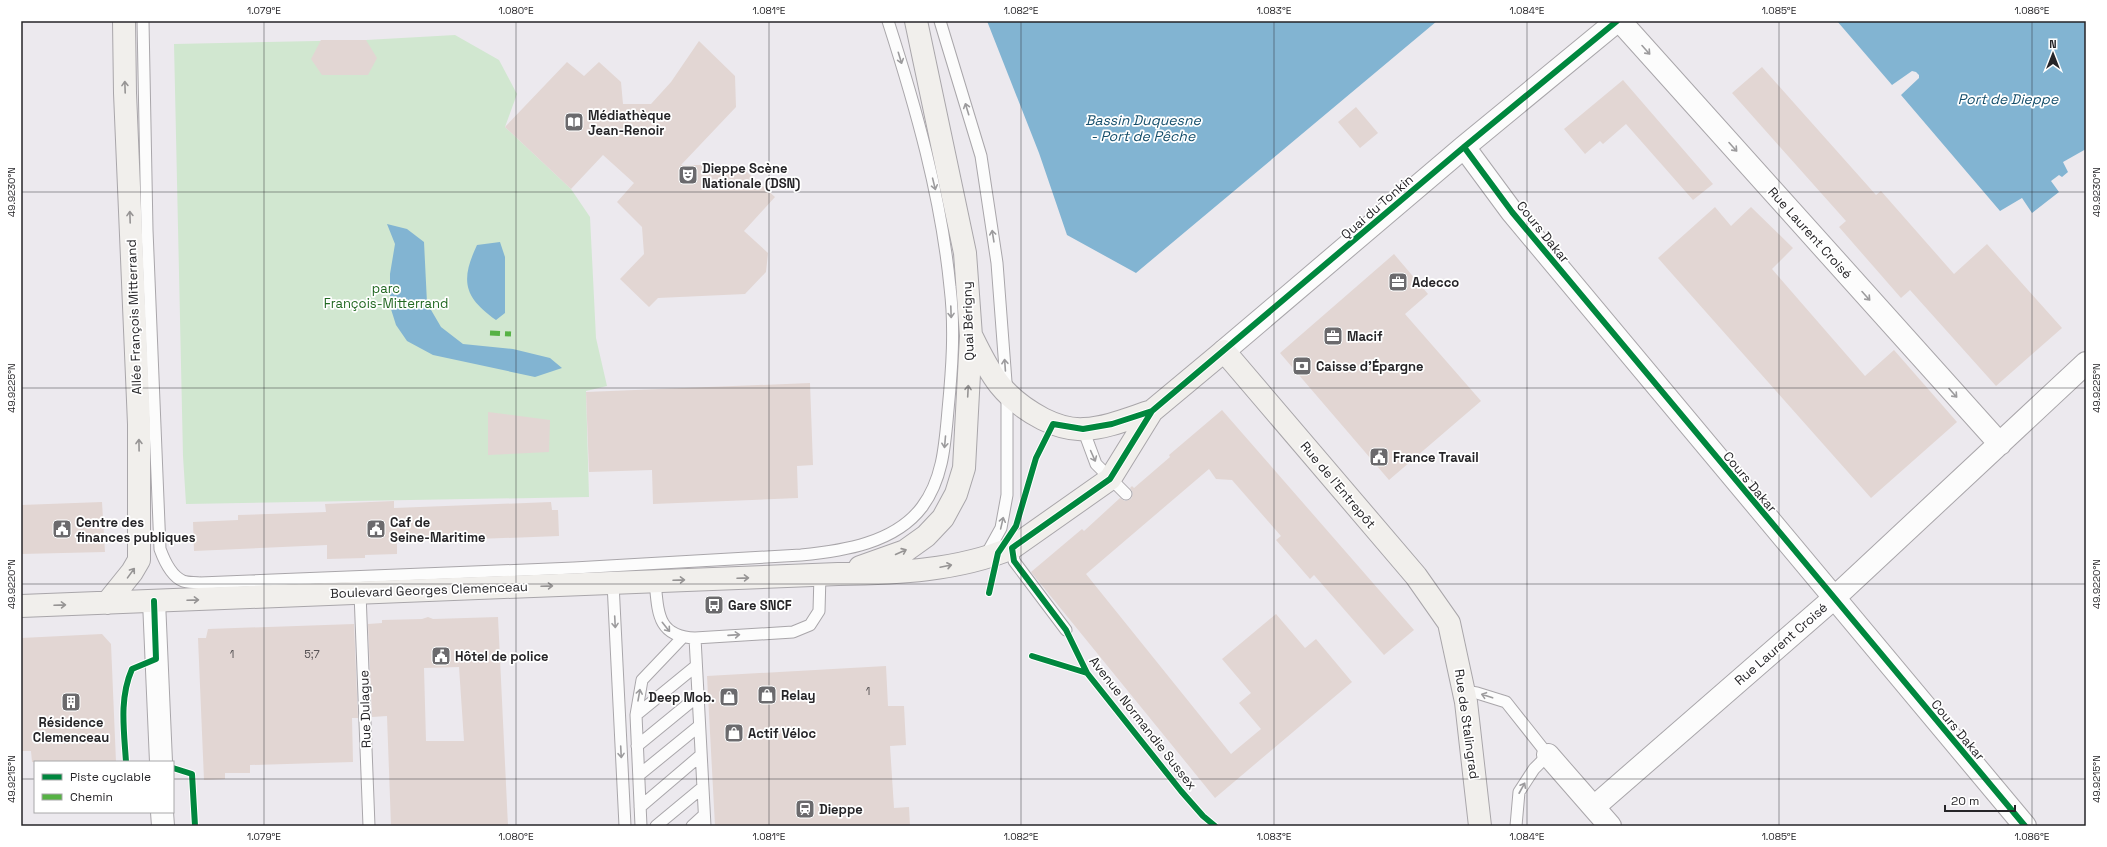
<svg xmlns="http://www.w3.org/2000/svg" width="2107" height="847" font-family="'Space Grotesk',sans-serif">
  <style>
    .green { fill: #d1e7d0 }
    .water { fill: #82b4d2 }
    .building { fill: #e2d6d3; fill-rule: evenodd }
    .lines { fill: none; stroke-linecap: round; stroke-linejoin: round }
    .lane-casing { stroke: #a9a6aa; stroke-width: 13 }
    .street-casing { stroke: #a9a6aa; stroke-width: 24 }
    .secondary-casing { stroke: #a9a6aa; stroke-width: 24 }
    .lane { stroke: #fcfcfc; stroke-width: 11 }
    .street { stroke: #fcfcfc; stroke-width: 22 }
    .secondary { stroke: #f1efec; stroke-width: 22 }
    .quiet { stroke: #56b245; stroke-width: 5; stroke-dasharray: 10 5; stroke-linecap: butt }
    .cycleway-casing { stroke: #fff; stroke-width: 8 }
    .cycleway { stroke: #00873e; stroke-width: 6 }
    .oneway { stroke: #9c9b9d }
    .oneway2 { stroke: #969494 }
    .ticks { fill: none; stroke: #262528; stroke-width: 1; stroke-opacity: 0.45 }
    .labels { text-anchor: middle; dominant-baseline: central; stroke-width: 3.5; stroke-linejoin: round; paint-order: stroke }
    .number-label { font-size: 11px; fill: #565254 }
    .poi-label { font-size: 13px; font-weight: bold; fill: #262528; stroke: #fff; text-anchor: start }
    .street-label { font-size: 13px; fill: #262528; stroke: #fff }
    .park-label { font-size: 13px; fill: #226822; stroke: #fff }
    .water-label { font-size: 14px; font-style: italic; fill: #144e6b; stroke: #fff }
    .neatline { fill: none; stroke: #262528; stroke-width: 1.5 }
    .ticks-label { font-size: 10px; text-anchor: middle; fill: #262528 }
  </style>
  <rect width="100%" height="100%" fill="#ece9ee"/>
  <!-- green -->
  <path class="green" d="M455 35 499 60 517 94 505 127 571 189 590 217 596 338 607 386 586 391 589 497 186 504 183 456 174 44 366 40Z"/>
  <!-- water -->
  <path class="water" d="M987 21H1437L1136 273 1067 235 1039 153Z
    M1837 21H2086V149L2063 162 2068 172 2062 177 2059 175 2051 181 2059 192 2032 213 2022 198 2000 211 1901 95 1919 78V75L1916 72 1912 71 1892 85Z
    M387 224 407 229 424 242 427 303 441 327 463 344 513 349 550 358 562 368 535 377 433 355 407 341 396 325 390 306V274L395 244Z
    M500 242 505 257V313L496 320C464 297 460 281 477 245Z"/>
  <!-- building -->
  <path class="building" d="M321 40H366L377 58 368 75H322L311 59Z
    M699 41 735 76 736 107 681 165H739L775 197 744 231 768 253 766 272 745 294 658 298 649 307 620 279 644 254 642 227 617 202 634 183 603 155 571 189 505 127 567 62 584 76 599 62 621 82 623 104H651L671 82Z
    M1762 67 1876 195 1881 191 1954 274 1987 244 2062 328 1996 386 1910 290 1901 298 1839 227 1846 221 1732 93Z
    M1623 80 1713 184 1693 200 1626 124 1603 144 1600 141 1585 154 1564 129Z
    M1356 107 1378 133 1360 148 1338 122Z
    M1715 207 1731 226 1751 207 1793 248 1772 269 1865 376 1894 350 1957 422 1871 498 1658 258Z
    M1394 254 1428 294 1405 314 1481 401 1389 480 1280 353Z
    M810 383 813 465 797 466 798 498 653 504 652 470 589 472 586 392Z
    M1222 410 1414 630 1384 655 1314 575 1310 579 1276 540 1281 536 1232 480 1216 479 1209 469 1086 574 1231 754 1261 729 1239 703 1251 693 1222 659 1276 614 1305 648 1316 639 1352 682 1215 798 1031 572 1082 529 1084 531 1120 498 1125 501 1131 499 1133 493 1130 488 1132 486 1134 488 1170 457 1169 455Z
    M488 412 550 420 549 452 488 455Z
    M394 501V508L551 502 552 510H558L559 536 397 542V554L365 555V558L327 559V545L194 551 193 522 238 520V515L326 512 325 504Z
    M102 502 105 552 21 554V505Z
    M428 617 433 619 498 617 508 826H391L387 716 372 717 368 624 382 623V620L422 619ZM459 667 464 741H426L424 668Z
    M354 624 358 718H352L353 762 250 765V773H225V779L204 780 198 638H206L208 629Z
    M102 634 111 644 116 762H32L31 751H21V638Z
    M886 666 888 706H904L906 745 890 746 894 808 909 807 910 826H715L707 676Z"/>
  <g class="lines">
    <!-- lane casing -->
    <g class="lane-casing">
      <path id="lane" d="M143 21 147 230 160 549C164 560 171 576 183 581 188 583 195 582 200 583L574 568 801 555C843 551 895 543 922 507 943 479 945 444 948 410 952 369 955 328 950 287 941 196 916 108 888 21
        M940 21 981 156 997 263 1007 395V495L1001 528 985 557
        M1083 429 1096 464 1126 494
        M1012 548 1014 561 1066 630
        M655 581C658 612 657 637 695 638L793 632 810 625 819 611 820 575
        M613 583 625 826
        M360 593 369 826
        M695 638 705 826
        M1464 691 1477 693 1506 702 1548 755 1534 769 1519 792 1516 826
        M636 715 696 666
        M637 746 698 696
        M639 775 699 726
        M640 807 701 755
        M641 826 636 715 642 680 682 638
        M656 826 703 787
        M692 826 704 815"/>
    </g>
    <!-- street casing -->
    <g class="street-casing">
      <path id="street" d="M1620 21 2000 444
        M1464 147 1512 212 2025 826
        M1224 351 1464 147 1617 21
        M154 601 161 762
        M1548 755 1610 826
        M1594 807 1833 599 2086 363
        M162 812 163 826"/>
    </g>
    <!-- secondary casing -->
    <g class="secondary-casing">
      <path id="secondary" d="M972 337C991 376 1003 398 1043 419 1055 425 1070 430 1084 429 1107 428 1130 418 1152 411
        M860 567 905 551 926 536 943 518 956 494 964 468 971 336 965 253 916 21
        M107 603 132 572 139 560V424L125 93 124 21
        M21 606 838 574C897 573 957 571 1012 548L1110 479 1152 411 1224 351 1416 576 1449 623 1466 702 1480 826"/>
    </g>
    <!-- lane -->
    <use href="#lane" class="lane"/>
    <!-- street -->
    <use href="#street" class="street"/>
    <!-- secondary -->
    <use href="#secondary" class="secondary"/>
    <!-- quiet -->
    <path class="quiet" d="M490 333 511 334"/>
    <!-- cycleway casing -->
    <g class="cycleway-casing">
      <path id="cycleway" d="M1464 147 1512 212 2025 826
        M989 593 998 553 1016 526 1036 458 1053 424 1083 429 1112 424 1152 411
        M1032 656 1087 673
        M126 762C124 730 119 699 132 669L156 659 154 601
        M173 768 192 774 195 826
        M1215 826 1203 816 1181 791 1087 673 1066 630 1014 561 1012 548 1110 479 1152 411 1464 147 1617 21"/>
    </g>
    <!-- cycleway -->
    <use href="#cycleway" class="cycleway"/>
  </g>
  <!-- one-way arrows -->
  <defs><path id="oneway-shaft" d="M-6 0H5M1.5-3L5.5 0L1.5 3" fill="none" stroke-width="1.6" stroke-linecap="round" stroke-linejoin="round"/></defs>
  <g class="oneway">
    <use href="#oneway-shaft" transform="translate(1646 50) rotate(48)"/>
    <use href="#oneway-shaft" transform="translate(900 58) rotate(73)"/>
    <use href="#oneway-shaft" transform="translate(967 109) rotate(-107)"/>
    <use href="#oneway-shaft" transform="translate(1733 147) rotate(48)"/>
    <use href="#oneway-shaft" transform="translate(934 184) rotate(76)"/>
    <use href="#oneway-shaft" transform="translate(993 236) rotate(-99)"/>
    <use href="#oneway-shaft" transform="translate(1866 296) rotate(48)"/>
    <use href="#oneway-shaft" transform="translate(951 312) rotate(88)"/>
    <use href="#oneway-shaft" transform="translate(1005 365) rotate(-94)"/>
    <use href="#oneway-shaft" transform="translate(1953 393) rotate(48)"/>
    <use href="#oneway-shaft" transform="translate(945 442) rotate(95)"/>
    <use href="#oneway-shaft" transform="translate(1093 456) rotate(66)"/>
    <use href="#oneway-shaft" transform="translate(1002 523) rotate(-77)"/>
    <use href="#oneway-shaft" transform="translate(615 622) rotate(87)"/>
    <use href="#oneway-shaft" transform="translate(666 627) rotate(51)"/>
    <use href="#oneway-shaft" transform="translate(734 635) rotate(-4)"/>
    <use href="#oneway-shaft" transform="translate(639 695) rotate(-80)"/>
    <use href="#oneway-shaft" transform="translate(1487 696) rotate(-162)"/>
    <use href="#oneway-shaft" transform="translate(621 752) rotate(87)"/>
    <use href="#oneway-shaft" transform="translate(1522 788) rotate(-61)"/>
  </g>
  <g class="oneway2">
    <use href="#oneway-shaft" transform="translate(125 87) rotate(-92)"/>
    <use href="#oneway-shaft" transform="translate(130 217) rotate(-92)"/>
    <use href="#oneway-shaft" transform="translate(968 391) rotate(-87)"/>
    <use href="#oneway-shaft" transform="translate(139 445) rotate(-91)"/>
    <use href="#oneway-shaft" transform="translate(901 552) rotate(-24)"/>
    <use href="#oneway-shaft" transform="translate(946 566) rotate(-12)"/>
    <use href="#oneway-shaft" transform="translate(131 573) rotate(-54)"/>
    <use href="#oneway-shaft" transform="translate(743 578) rotate(-2)"/>
    <use href="#oneway-shaft" transform="translate(679 580) rotate(-2)"/>
    <use href="#oneway-shaft" transform="translate(547 586) rotate(-2)"/>
    <use href="#oneway-shaft" transform="translate(193 600) rotate(-2)"/>
    <use href="#oneway-shaft" transform="translate(60 605) rotate(-2)"/>
  </g>
  <!-- ticks -->
  <path class="ticks" d="M264 21V826M516 21V826M769 21V826M1021 21V826M1274 21V826M1527 21V826M1779 21V826M2032 21V826M21 192H2086M21 388H2086M21 584H2086M21 779H35M173 779H2086"/>
  <!-- icons -->
  <defs>
    <g id="library-square" transform="scale(1)"><rect x="-9" y="-9" width="18" height="18" rx="4" fill="#6b6a6d" stroke="#fff"/><path d="M-6-4Q-3-5.5-.7-3.5V5Q-3 3-6 4ZM6-4Q3-5.5 .7-3.5V5Q3 3 6 4Z" fill="#fff"/></g>
    <g id="theatre-square" transform="scale(1)"><rect x="-9" y="-9" width="18" height="18" rx="4" fill="#6b6a6d" stroke="#fff"/><path d="M-5-5.5Q0-4 5-5.5V0Q5 5 0 6Q-5 5-5 0ZM-3.3-2.5H-1v1.5H-3.3ZM1-2.5H3.3v1.5H1ZM-2.8 1Q0 5.5 2.8 1Z" fill="#fff"/></g>
    <g id="office-square" transform="scale(1)"><rect x="-9" y="-9" width="18" height="18" rx="4" fill="#6b6a6d" stroke="#fff"/><path d="M-6-3h4V-5.5h4V-3h4V5H-6ZM-1-4.5V-3h2v-1.5ZM-6 0V1H6V0Z" fill="#fff"/></g>
    <g id="bank-square" transform="scale(1)"><rect x="-9" y="-9" width="18" height="18" rx="4" fill="#6b6a6d" stroke="#fff"/><path d="M-6-4H6V4H-6ZM0-2.3a2.3 2.3 0 1 0 0 4.6a2.3 2.3 0 1 0 0-4.6Z" fill="#fff"/></g>
    <g id="civic-square" transform="scale(1)"><rect x="-9" y="-9" width="18" height="18" rx="4" fill="#6b6a6d" stroke="#fff"/><path d="M-.6-6.5H3V-4.5H.6V-3L4-1V1h2V6H-6V1h2V-1L-.6-3ZM-1.2 2.5V6h2.4V2.5Z" fill="#fff"/></g>
    <g id="bus-square" transform="scale(1)"><rect x="-9" y="-9" width="18" height="18" rx="4" fill="#6b6a6d" stroke="#fff"/><path d="M-5-6H5V4H4V6H2V4H-2V6H-4V4H-5ZM-3.5-4V0h7V-4ZM-3.5 1.2v1.5H-2V1.2ZM2 1.2v1.5H3.5V1.2Z" fill="#fff"/></g>
    <g id="shop-square" transform="scale(1)"><rect x="-9" y="-9" width="18" height="18" rx="4" fill="#6b6a6d" stroke="#fff"/><path d="M-5-2.5h2.3a2.7 3.5 0 0 1 5.4 0H5L5.5 6h-11ZM-1.5-2.5h3a1.5 2.3 0 0 0-3 0Z" fill="#fff"/></g>
    <g id="building-square" transform="scale(1)"><rect x="-9" y="-9" width="18" height="18" rx="4" fill="#6b6a6d" stroke="#fff"/><path d="M-4-6H4V6H1V3H-1V6H-4ZM-2.5-4.3h1.7v1.8h-1.7ZM.8-4.3h1.7v1.8H.8ZM-2.5-1h1.7V.8h-1.7ZM.8-1h1.7V.8H.8Z" fill="#fff"/></g>
    <g id="station-square" transform="scale(1)"><rect x="-9" y="-9" width="18" height="18" rx="4" fill="#6b6a6d" stroke="#fff"/><path d="M-3-6H3Q5-6 5-4V2Q5 4 3 4L4.5 6H3L1.5 4h-3L-3 6H-4.5L-3 4Q-5 4-5 2V-4Q-5-6-3-6ZM-3.5-4v3h7v-3ZM-3.5 1v1.5H-2V1ZM2 1v1.5H3.5V1Z" fill="#fff"/></g>
  </defs>
  <g fill-rule="evenodd">
    <use href="#library-square" x="574" y="122"/>
    <use href="#theatre-square" x="688" y="175"/>
    <use href="#office-square" x="1398" y="282"/>
    <use href="#office-square" x="1333" y="336"/>
    <use href="#bank-square" x="1302" y="366"/>
    <use href="#civic-square" x="1379" y="457"/>
    <use href="#civic-square" x="62" y="529"/>
    <use href="#civic-square" x="376" y="529"/>
    <use href="#bus-square" x="714" y="605"/>
    <use href="#civic-square" x="441" y="656"/>
    <use href="#shop-square" x="767" y="695"/>
    <use href="#shop-square" x="729" y="697"/>
    <use href="#building-square" x="71" y="702"/>
    <use href="#shop-square" x="734" y="733"/>
    <use href="#station-square" x="805" y="809"/>
  </g>
  <g class="labels">
    <!-- number labels -->
    <g class="number-label">
      <text x="232" y="654">1</text>
      <text x="312" y="654">5;7</text>
      <text x="868" y="691">1</text>
    </g>
    <!-- poi labels -->
    <g class="poi-label">
      <text x="588" y="115">Médiathèque<tspan x="588" dy="15">Jean-Renoir</tspan></text>
      <text x="702" y="168">Dieppe Scène<tspan x="702" dy="15">Nationale (DSN)</tspan></text>
      <text x="1412" y="282">Adecco</text>
      <text x="1347" y="336">Macif</text>
      <text x="1316" y="366">Caisse d'Épargne</text>
      <text x="1393" y="457">France Travail</text>
      <text x="76" y="522">Centre des<tspan x="76" dy="15">finances publiques</tspan></text>
      <text x="390" y="522">Caf de<tspan x="390" dy="15">Seine-Maritime</tspan></text>
      <text x="728" y="605">Gare SNCF</text>
      <text x="455" y="656">Hôtel de police</text>
      <text x="781" y="695">Relay</text>
      <text x="715" y="697" text-anchor="end">Deep Mob.</text>
      <text x="71" y="722" text-anchor="middle">Résidence<tspan x="71" dy="15">Clemenceau</tspan></text>
      <text x="748" y="733">Actif Véloc</text>
      <text x="819" y="809">Dieppe</text>
    </g>
    <!-- street labels -->
    <g class="street-label">
      <text transform="translate(1377 207) rotate(-41)">Quai du Tonkin</text>
      <text transform="translate(1543 232) rotate(51)">Cours Dakar</text>
      <text transform="translate(1810 233) rotate(48)">Rue Laurent Croisé</text>
      <text transform="translate(134 317) rotate(-92)">Allée François Mitterrand</text>
      <text transform="translate(968 321) rotate(-92)">Quai Bérigny</text>
      <text transform="translate(1750 482) rotate(50)">Cours Dakar</text>
      <text transform="translate(1338 485) rotate(50)">Rue de l'Entrepôt</text>
      <text transform="translate(429 590) rotate(-2)">Boulevard Georges Clemenceau</text>
      <text transform="translate(1781 644) rotate(-41)">Rue Laurent Croisé</text>
      <text transform="translate(365 709) rotate(-92)">Rue Dulague</text>
      <text transform="translate(1143 723) rotate(52)">Avenue Normandie Sussex</text>
      <text transform="translate(1467 724) rotate(82)">Rue de Stalingrad</text>
      <text transform="translate(1958 730) rotate(50)">Cours Dakar</text>
    </g>
    <!-- park labels -->
    <g class="park-label">
      <text x="386" y="288">parc<tspan x="386" dy="15">François-Mitterrand</tspan></text>
    </g>
    <!-- water labels -->
    <g class="water-label">
      <text x="2008" y="99">Port de Dieppe</text>
      <text x="1143" y="120">Bassin Duquesne<tspan x="1143" dy="16">- Port de Pêche</tspan></text>
    </g>
  </g>
  <!-- border -->
  <rect width="2107" height="847" fill="none" stroke="#ffffff" stroke-width="44"/>
  <!-- legend -->
  <rect x="34" y="761" width="140" height="52" fill="#ffffff" stroke="#a8a8a9"/>
  <rect x="42" y="774" width="20" height="6" fill="#00873e" stroke="#a8a8a9"/>
  <text x="70" y="781" font-size="12" fill="#262528">Piste cyclable</text>
  <rect x="42" y="794" width="20" height="6" fill="#56b245" stroke="#a8a8a9"/>
  <text x="70" y="801" font-size="12" fill="#262528">Chemin</text>
  <!-- north arrow -->
  <g transform="translate(2053 54)" stroke="#ffffff" stroke-width="3" paint-order="stroke">
  <path d="M0-3L7 15L0 10L-7 15Z" fill="#262528"/>
  <text y="-6" font-size="11" font-weight="bold" text-anchor="middle" fill="#262528">N</text>
  </g>
  <!-- scale -->
  <path d="M1945 805v6h70v-6" fill="none" stroke="#262528" stroke-width="2"/>
  <text x="1951" y="805" font-size="12" fill="#262528" stroke="#ffffff" stroke-width="3" paint-order="stroke">20 m</text>
  <rect x="22" y="22" width="2063" height="803" class="neatline"/>
  <g class="ticks-label">
    <text x="264" y="14">1.079°E</text>
    <text x="516" y="14">1.080°E</text>
    <text x="769" y="14">1.081°E</text>
    <text x="1021" y="14">1.082°E</text>
    <text x="1274" y="14">1.083°E</text>
    <text x="1527" y="14">1.084°E</text>
    <text x="1779" y="14">1.085°E</text>
    <text x="2032" y="14">1.086°E</text>
    <text transform="translate(11 192) rotate(-90)" y="4">49.9230°N</text>
    <text transform="translate(2096 192) rotate(-90)" y="4">49.9230°N</text>
    <text transform="translate(11 388) rotate(-90)" y="4">49.9225°N</text>
    <text transform="translate(2096 388) rotate(-90)" y="4">49.9225°N</text>
    <text transform="translate(11 584) rotate(-90)" y="4">49.9220°N</text>
    <text transform="translate(2096 584) rotate(-90)" y="4">49.9220°N</text>
    <text transform="translate(11 779) rotate(-90)" y="4">49.9215°N</text>
    <text transform="translate(2096 779) rotate(-90)" y="4">49.9215°N</text>
    <text x="264" y="840">1.079°E</text>
    <text x="516" y="840">1.080°E</text>
    <text x="769" y="840">1.081°E</text>
    <text x="1021" y="840">1.082°E</text>
    <text x="1274" y="840">1.083°E</text>
    <text x="1527" y="840">1.084°E</text>
    <text x="1779" y="840">1.085°E</text>
    <text x="2032" y="840">1.086°E</text>
  </g>
</svg>
